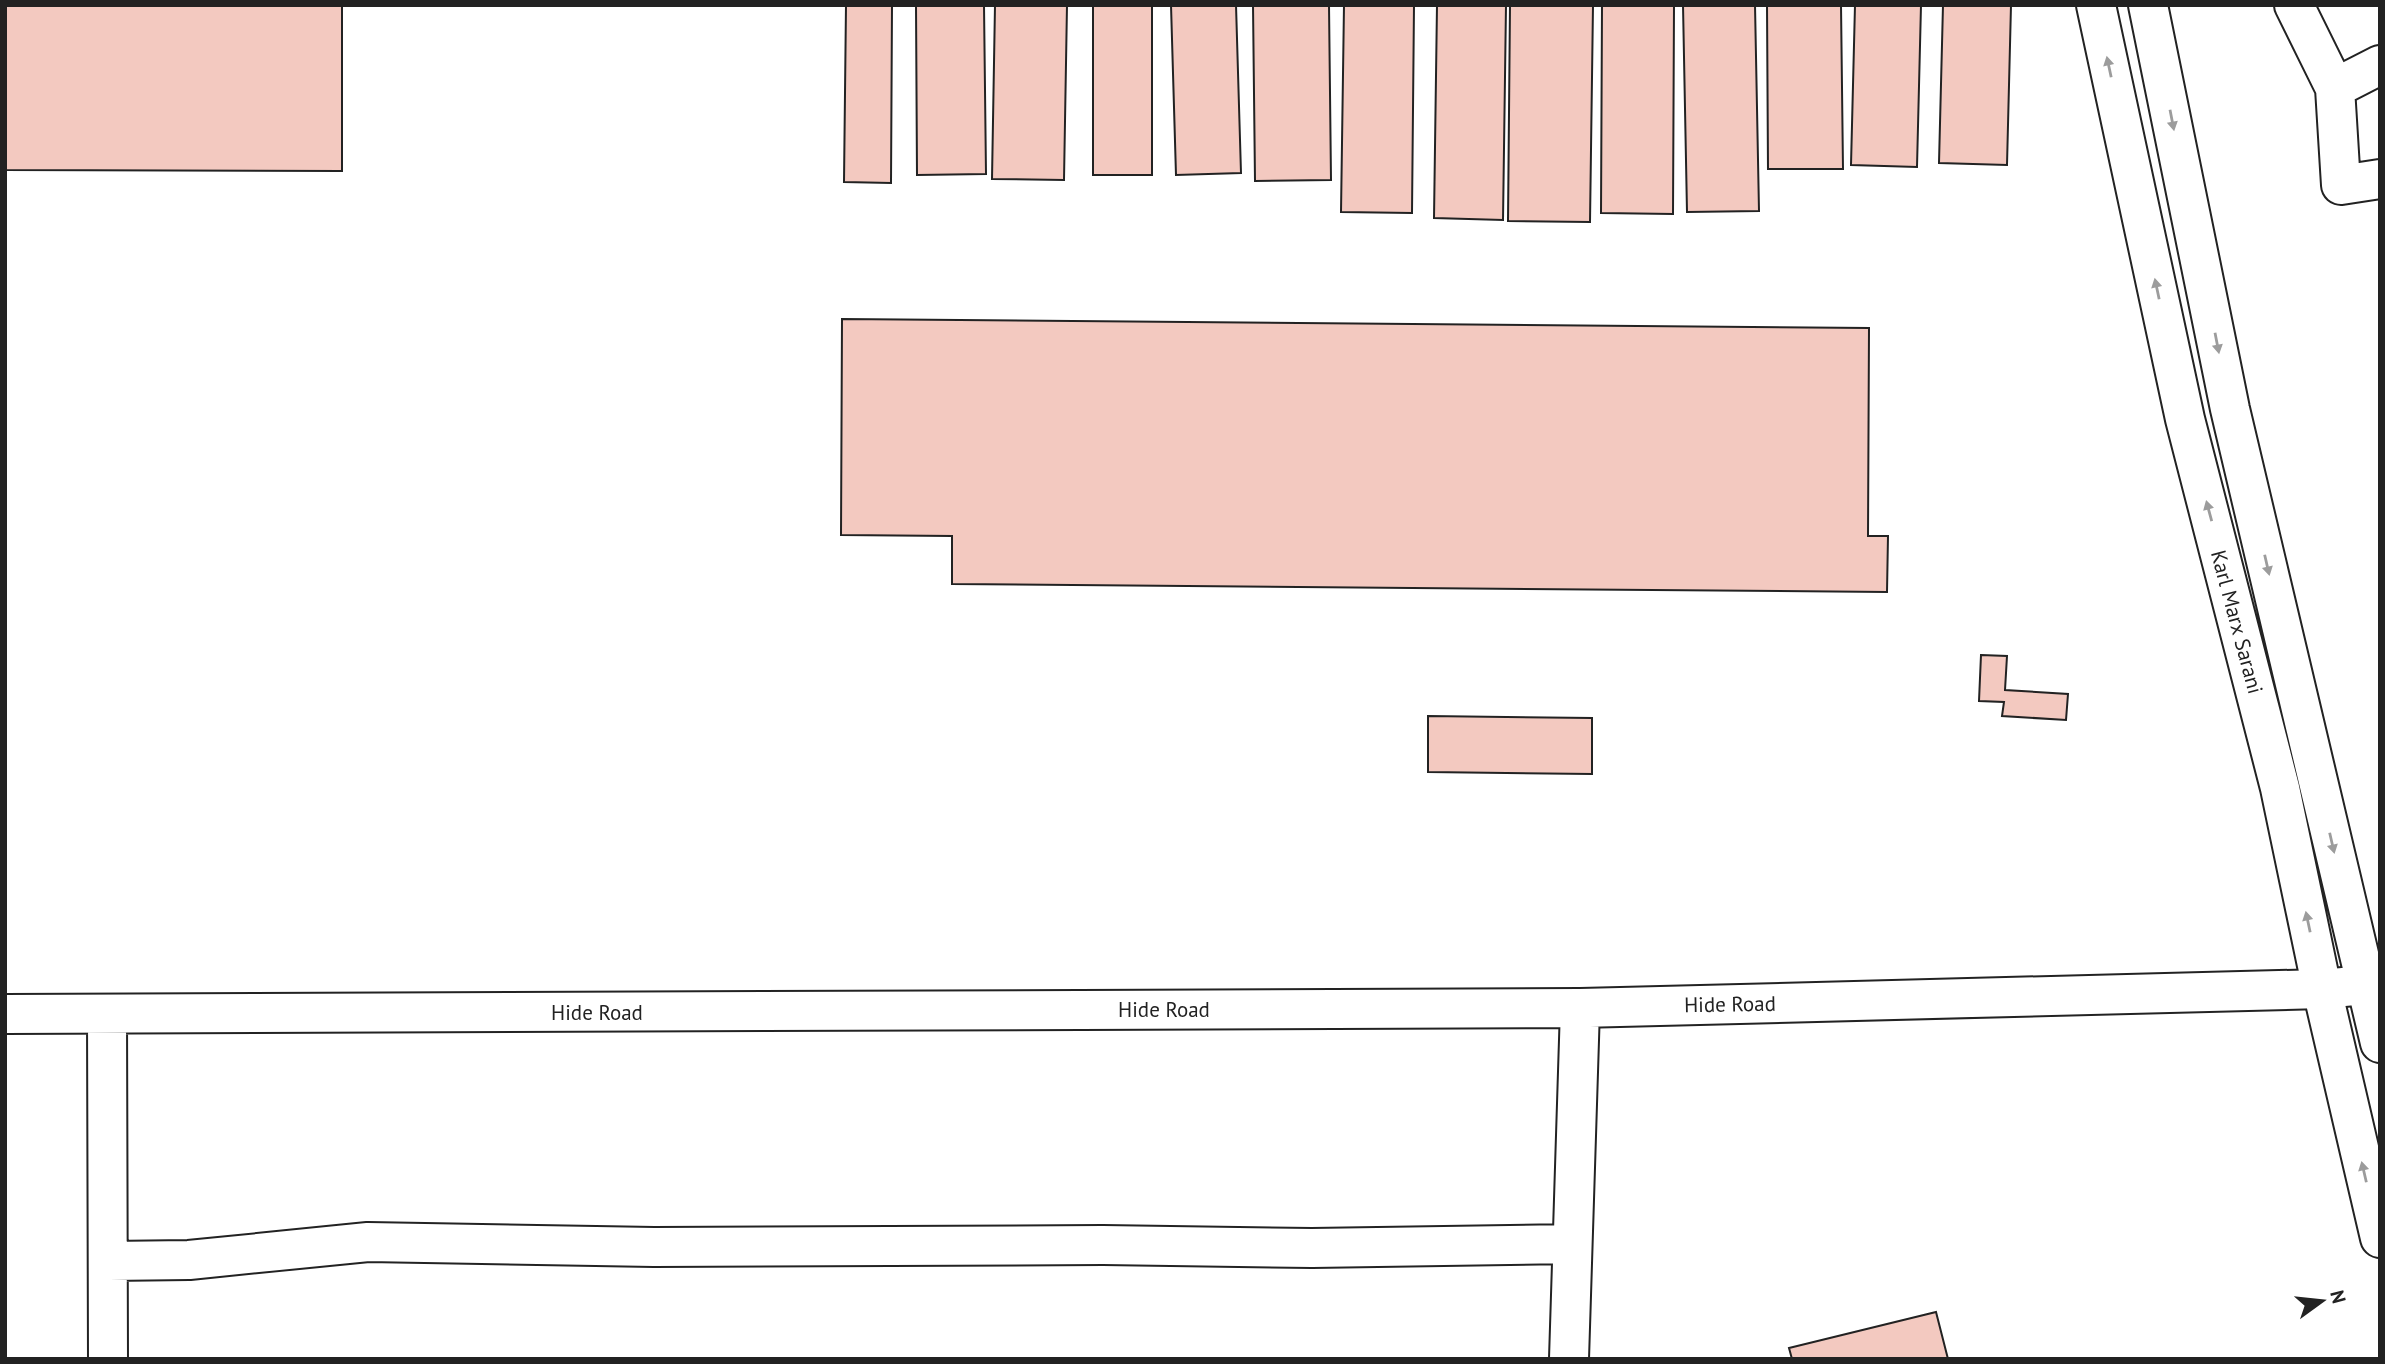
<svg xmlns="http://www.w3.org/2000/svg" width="2385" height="1364" font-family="'PT Sans',sans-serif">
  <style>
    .building { fill: #f3c9c0; stroke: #222; stroke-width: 2 }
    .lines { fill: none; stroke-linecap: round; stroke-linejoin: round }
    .minor-casing { stroke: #222; stroke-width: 42 }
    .major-casing { stroke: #222; stroke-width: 42 }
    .minor { stroke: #fff; stroke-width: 38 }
    .major { stroke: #fff; stroke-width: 38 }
    .oneway { fill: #9c9c9c }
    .labels { text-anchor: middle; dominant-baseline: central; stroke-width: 5; stroke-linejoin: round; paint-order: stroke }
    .street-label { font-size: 21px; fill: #222; stroke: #fff }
  </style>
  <rect width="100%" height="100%" fill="#fff"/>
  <!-- building -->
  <path class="building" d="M5 5H342V171L5 170Z
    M846 5H892L891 183 844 182Z
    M916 5H984L986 174 917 175Z
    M995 5H1067L1064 180 992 179Z
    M1093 5H1152V175H1093Z
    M1171 5H1236L1241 173 1176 175Z
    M1253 5H1329L1331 180 1255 181Z
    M1344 5H1414L1412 213 1341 212Z
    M1437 5H1506L1503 220 1434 218Z
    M1510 5H1593L1590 222 1508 221Z
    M1602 5H1674L1673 214 1601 213Z
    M1683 5H1755L1759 211 1687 212Z
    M1767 5H1841L1843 169H1768Z
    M1855 5H1921L1917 167 1851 165Z
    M1943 5H2011L2007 165 1939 163Z
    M842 319 1869 328 1868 536H1888L1887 592 952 584V536L841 535Z
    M1981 655 2007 656 2005 690 2068 694 2066 720 2002 716 2004 702 1979 701Z
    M1428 716 1592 718V774L1428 772Z
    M1936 1312 1948 1359H1792L1789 1348Z"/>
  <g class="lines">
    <!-- minor casing -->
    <g class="minor-casing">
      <path id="minor" d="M2294 5 2335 88 2341 185 2380 179
        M2335 88 2380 65
        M5 1014 1580 1008 2322 989 2365 985
        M107 1014 108 1359
        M109 1261 189 1260 368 1242 654 1247 1103 1245 1312 1248 1572 1244
        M1569 1359 1580 1008"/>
    </g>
    <!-- major casing -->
    <g class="major-casing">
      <path id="major" d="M2096 5 2185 419 2280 788 2322 989 2380 1238
        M2148 5 2230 409 2380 1043"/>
    </g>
    <!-- minor -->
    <use href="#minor" class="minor"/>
    <!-- major -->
    <use href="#major" class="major"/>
  </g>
  <!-- one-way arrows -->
  <defs><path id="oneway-solid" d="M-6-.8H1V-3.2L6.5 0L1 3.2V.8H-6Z" transform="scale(1.75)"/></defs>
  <g class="oneway">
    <use href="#oneway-solid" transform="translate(2109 67) rotate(-102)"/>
    <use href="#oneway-solid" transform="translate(2172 120) rotate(79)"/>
    <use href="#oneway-solid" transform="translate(2157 289) rotate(-102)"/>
    <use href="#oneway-solid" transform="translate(2217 343) rotate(79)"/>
    <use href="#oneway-solid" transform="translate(2209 511) rotate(-105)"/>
    <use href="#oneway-solid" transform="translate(2267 565) rotate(77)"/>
    <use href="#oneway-solid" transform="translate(2332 843) rotate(77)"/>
    <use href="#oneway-solid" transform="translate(2308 922) rotate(-102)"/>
    <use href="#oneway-solid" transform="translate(2364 1172) rotate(-103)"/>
  </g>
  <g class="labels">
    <!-- street labels -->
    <g class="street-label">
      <text transform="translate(2237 622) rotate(75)">Karl Marx Sarani</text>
      <text transform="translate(1730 1004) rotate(-1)">Hide Road</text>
      <text x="1164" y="1009">Hide Road</text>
      <text x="597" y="1012">Hide Road</text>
    </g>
  </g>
  <!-- border -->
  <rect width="2385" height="1364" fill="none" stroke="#222222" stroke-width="14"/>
  <!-- north arrow -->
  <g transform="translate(2322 1301) rotate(75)" stroke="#ffffff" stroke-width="5" paint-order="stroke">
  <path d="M0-5L12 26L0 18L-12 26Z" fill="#222222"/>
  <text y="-10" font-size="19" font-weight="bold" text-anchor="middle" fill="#222222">N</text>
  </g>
</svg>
